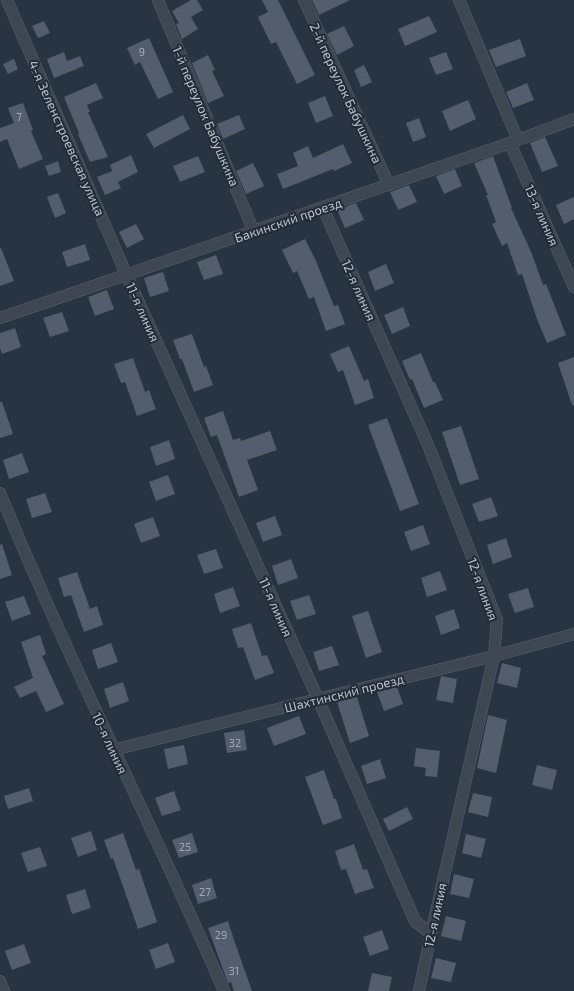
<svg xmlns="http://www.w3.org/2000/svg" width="574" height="991" font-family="'Exo 2',sans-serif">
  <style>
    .building { fill: #535d6d }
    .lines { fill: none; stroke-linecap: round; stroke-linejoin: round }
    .minor-casing { stroke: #5c646f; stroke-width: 12 }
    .minor { stroke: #3e4652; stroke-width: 11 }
    .labels { text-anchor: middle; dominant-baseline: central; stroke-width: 4; stroke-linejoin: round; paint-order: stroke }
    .number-label { font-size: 11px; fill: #a1a9b4 }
    .street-label { font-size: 13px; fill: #bbc2cc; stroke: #222b37 }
  </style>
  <rect width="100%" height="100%" fill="#293442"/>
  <!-- building -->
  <path class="building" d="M191 0H197L203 10 191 17 198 29 182 39 176 24 179 23 172 11Z
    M262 0H278L315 75 297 84 276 42 271 44 258 17 268 12Z
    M312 0H350L319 15Z
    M429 16 437 32 405 46 398 29Z
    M44 21 50 33 38 38 32 26Z
    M344 26 354 46 337 55 327 34Z
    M149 38 173 92 158 99 140 62 135 65 127 48Z
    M520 39 526 56 496 67 489 50Z
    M64 52 67 61 80 56 84 66 54 78 47 59Z
    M446 52 453 69 436 75 429 58Z
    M208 55 215 70 212 71 224 96 208 103 192 63Z
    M14 59 18 69 8 74 3 64Z
    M364 65 372 82 361 87 354 70Z
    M96 83 103 98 87 105 90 112H88L108 157 90 162 78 134 79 133 64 97Z
    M527 83 534 100 513 108 506 92Z
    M325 96 333 116 316 123 308 103Z
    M468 100 476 119 450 131 442 111Z
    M23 103 33 130 31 131 43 159 19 169 7 139 0 142V128L14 123 8 108Z
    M183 115 190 129 154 148 146 134Z
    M239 115 245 129 223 139 217 124Z
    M419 118 426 137 413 142 406 123Z
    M545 137 558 166 542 172 530 143Z
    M343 144 352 163 334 171 333 169 283 189 277 174 298 166 293 153 308 146 313 158Z
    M131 155 138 172 118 182 121 188 105 195 97 177 112 171 110 165Z
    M198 156 205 172 180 182 173 166Z
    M493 156 512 208H511L532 254 543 285 546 284 566 335 547 343 537 319 522 274 518 275 507 243 502 246 492 224 496 222 486 195H488L474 163Z
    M58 161 61 172 49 176 45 166Z
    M253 163 264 186 246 194 236 171Z
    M455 169 462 186 444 194 436 176Z
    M409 185 417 202 398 210 390 192Z
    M58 193 66 213 55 218 47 197Z
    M574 197V219L564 224 556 205Z
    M356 203 364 220 345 228 337 210Z
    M136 224 144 239 127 248 119 232Z
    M305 239 316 261 334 306 338 305 345 324 326 331 314 297 309 299 297 271 293 273 282 250Z
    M85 244 90 260 67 267 62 252Z
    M0 248H1L14 281 0 286Z
    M216 255 223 274 204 280 197 262Z
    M386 264 394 283 375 291 368 272Z
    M163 272 169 291 150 297 144 278Z
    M107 290 114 309 95 316 88 297Z
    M403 307 410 326 392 334 384 315Z
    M62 312 69 331 50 337 43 318Z
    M15 328 21 347 2 354 0 348V333Z
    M192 334 204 367 206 366 213 385 194 392 182 359H180L173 340Z
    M349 346 364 381 368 379 374 398 355 405 343 370 338 372 330 354Z
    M421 353 433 382H435L443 400 424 408 412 379 410 380 402 361Z
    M574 357V405H572L558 363Z
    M133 358 145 392 149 390 156 409 137 416 125 382 121 383 114 364Z
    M0 402H2L13 434 0 438Z
    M223 411 233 440 240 438 241 441 270 431 277 450 247 460 258 490 239 497 217 435 211 437 204 418Z
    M387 418 419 504 400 511 368 425Z
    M461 426 479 479 460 485 442 432Z
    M169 440 175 459 156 466 150 447Z
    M22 453 29 472 9 479 3 460Z
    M168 475 175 494 156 501 149 482Z
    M45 493 52 512 32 518 26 499Z
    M491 497 498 516 479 522 472 504Z
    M275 516 282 535 263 542 256 523Z
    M153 517 160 536 141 543 134 524Z
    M423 525 430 544 411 551 404 532Z
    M506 538 512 557 493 564 487 545Z
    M2 544 12 575 0 579V545Z
    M216 549 223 568 204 574 197 555Z
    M291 559 298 578 278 585 272 566Z
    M440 571 447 590 427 597 421 578Z
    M77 572 90 609 97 606 103 625 84 632 71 595 64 597 58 578Z
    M233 587 240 606 220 613 214 594Z
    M528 588 534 607 515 613 508 594Z
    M309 595 316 614 297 620 290 601Z
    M24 596 31 614 12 621 5 602Z
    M454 609 460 628 441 635 435 616Z
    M368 611 382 652 366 658 352 616Z
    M251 623 262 656 267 655 274 673 255 680 243 647 238 648 232 629Z
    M40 635 46 654 42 656 64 704 46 712 36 691 20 698 14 687 33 678 21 642Z
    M111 643 118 662 98 669 92 650Z
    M332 646 339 665 319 671 313 652Z
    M502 663 521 668 517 688 497 683Z
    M441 676 457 679 453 703 436 700Z
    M123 682 129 701 110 708 104 689Z
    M397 687 403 704 384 711 377 692Z
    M357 697 369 736 350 743 337 702Z
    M488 715 507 720 496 773 477 768Z
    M299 716 306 734 274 746 267 728Z
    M244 730 247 750 227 753 224 733Z
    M184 745 188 764 168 769 164 749Z
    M416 748 440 751 437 777 425 776 426 768 414 766Z
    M380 759 386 778 367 784 361 766Z
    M537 765 557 770 552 790 532 785Z
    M324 770 334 799H336L342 818 323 825 305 777Z
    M29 788 33 801 8 809 4 796Z
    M174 791 181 810 162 816 155 798Z
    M473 793 492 797 488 817 468 812Z
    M407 807 413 819 389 831 383 819Z
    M91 831 97 850 78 857 71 838Z
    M123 833 136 870 139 869 157 922 138 929 113 858 111 859 104 840Z
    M192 833 198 852 179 858 172 840Z
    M466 834 486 839 481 858 462 853Z
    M354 844 363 870 367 869 374 888 355 894 346 869 341 870 335 851Z
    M40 847 47 866 28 872 21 853Z
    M454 874 474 879 469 898 450 894Z
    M211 878 217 898 198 904 192 885Z
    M85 889 91 908 72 914 66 895Z
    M446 916 466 921 461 941 441 936Z
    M228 921 234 940 252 991H234L231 982 228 983 221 964 208 928Z
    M382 930 389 949 370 956 363 937Z
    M168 943 175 962 156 969 149 950Z
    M24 944 31 963 12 970 5 951Z
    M436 958 456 963 451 982 431 978Z
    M372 973 392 977 389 991H368Z"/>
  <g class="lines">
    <!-- minor casing -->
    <g class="minor-casing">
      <path id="minor" d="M7 0 127 276 318 699 415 921 431 934
        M158 0 254 232
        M304 0 389 185
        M459 0 518 140
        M510 143 574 287
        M323 208 428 445 497 620 494 656 431 934 419 991
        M0 318 510 143 574 119
        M0 493C69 662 152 824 224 991
        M113 750 318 699 494 656 574 634
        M0 981 4 991"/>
    </g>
    <!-- minor -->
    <use href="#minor" class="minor"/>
  </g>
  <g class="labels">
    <!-- number labels -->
    <g class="number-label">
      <text x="142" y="51">9</text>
      <text x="19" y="116">7</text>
      <text x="235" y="742">32</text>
      <text x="185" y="846">25</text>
      <text x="205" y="891">27</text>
      <text x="221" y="934">29</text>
      <text x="234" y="970">31</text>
    </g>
    <!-- street labels -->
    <g class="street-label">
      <text transform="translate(346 93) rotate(65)">2-й переулок Бабушкина</text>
      <text transform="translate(206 116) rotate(67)">1-й переулок Бабушкина</text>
      <text transform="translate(67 138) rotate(66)">4-я Зеленстроевская улица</text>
      <text transform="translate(542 215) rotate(66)">13-я линия</text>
      <text transform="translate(288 220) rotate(-19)">Бакинский проезд</text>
      <text transform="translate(359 290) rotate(66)">12-я линия</text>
      <text transform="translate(143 312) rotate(66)">11-я линия</text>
      <text transform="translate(483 589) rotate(70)">12-я линия</text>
      <text transform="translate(276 607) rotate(66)">11-я линия</text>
      <text transform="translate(344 693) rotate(-14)">Шахтинский проезд</text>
      <text transform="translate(110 743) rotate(65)">10-я линия</text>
      <text transform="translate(435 915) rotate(-78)">12-я линия</text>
    </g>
  </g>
</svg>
